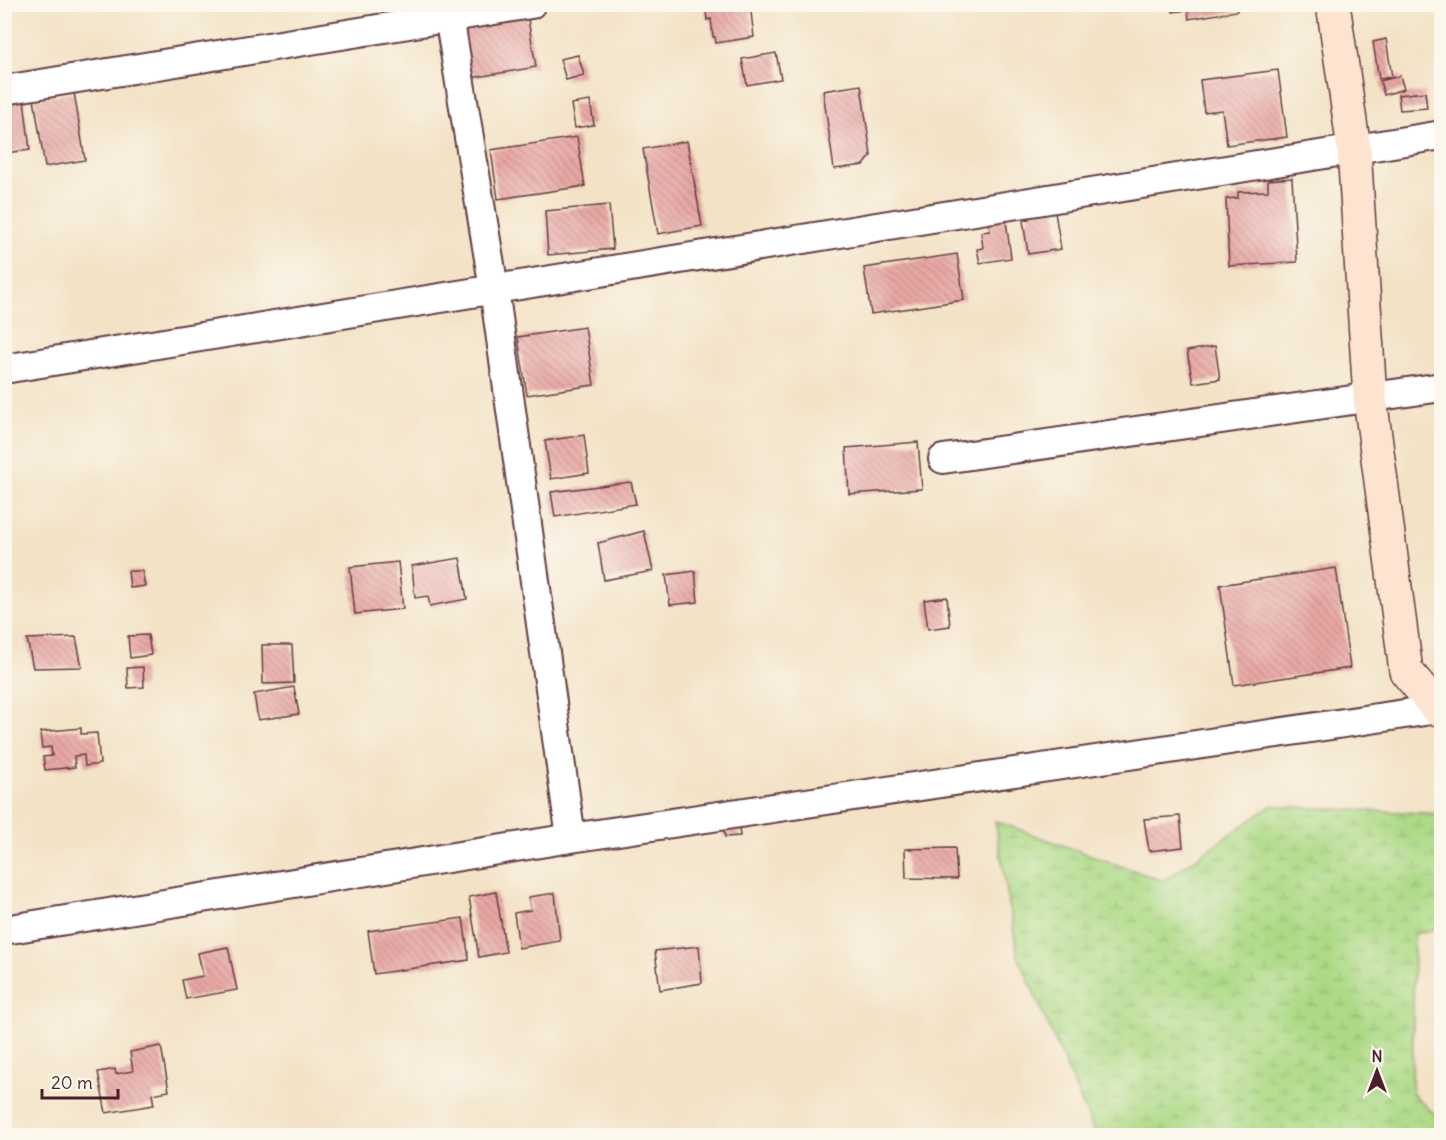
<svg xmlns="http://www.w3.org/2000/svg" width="1446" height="1140" font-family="Delius,sans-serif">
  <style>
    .wetland { fill: url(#wetland-marsh); stroke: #7c7c58; stroke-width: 1.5 }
    .building { fill: url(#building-back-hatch) }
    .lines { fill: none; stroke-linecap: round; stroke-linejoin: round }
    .street-casing { stroke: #633c42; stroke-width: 32 }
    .secondary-casing { stroke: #633c42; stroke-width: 36 }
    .street { stroke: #fff; stroke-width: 28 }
    .secondary { stroke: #fde4d1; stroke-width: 33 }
  </style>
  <defs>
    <pattern id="wetland-marsh" width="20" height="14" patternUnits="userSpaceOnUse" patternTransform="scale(1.5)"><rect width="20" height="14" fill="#adda86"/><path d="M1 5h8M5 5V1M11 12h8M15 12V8" fill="none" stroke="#96bb74"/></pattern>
    <pattern id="building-back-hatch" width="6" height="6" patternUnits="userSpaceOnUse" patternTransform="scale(1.5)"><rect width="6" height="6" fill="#e9a9a6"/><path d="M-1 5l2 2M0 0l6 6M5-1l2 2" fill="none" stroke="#bf8987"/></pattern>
  </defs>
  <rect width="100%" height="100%" fill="#fbf7ec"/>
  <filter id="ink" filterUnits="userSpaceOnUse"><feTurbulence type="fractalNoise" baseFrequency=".0167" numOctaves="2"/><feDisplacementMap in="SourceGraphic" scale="12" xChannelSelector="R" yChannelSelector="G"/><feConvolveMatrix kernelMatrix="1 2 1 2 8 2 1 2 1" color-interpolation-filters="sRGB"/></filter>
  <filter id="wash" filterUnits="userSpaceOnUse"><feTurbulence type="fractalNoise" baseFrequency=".008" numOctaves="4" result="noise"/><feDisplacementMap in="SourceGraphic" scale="24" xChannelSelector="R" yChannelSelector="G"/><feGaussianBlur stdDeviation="1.35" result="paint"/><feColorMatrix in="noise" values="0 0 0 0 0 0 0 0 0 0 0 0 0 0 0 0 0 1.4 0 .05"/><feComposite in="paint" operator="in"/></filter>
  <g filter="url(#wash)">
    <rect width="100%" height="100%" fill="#f3e2c6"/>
    <!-- wetland -->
    <path class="wetland" d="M1271 806 1441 814V928L1414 934 1412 1093 1441 1120V1135H1096L1018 956 995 821 1163 881Z"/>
    <g id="blocks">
      <!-- building -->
      <path class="building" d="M705 4H750L754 37 716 43 715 37H713L711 19 707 20Z
        M1172 4H1236L1237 11 1189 19 1188 10 1173 12Z
        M527 13 536 67 465 79 456 25Z
        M1386 39 1392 77 1379 79 1373 42Z
        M776 53 781 79 747 85 742 59Z
        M578 55 584 75 566 80 560 59Z
        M1278 70 1287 137 1227 145 1222 110 1204 112 1200 80Z
        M1400 76 1404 89 1384 95 1380 81Z
        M861 85 871 156 864 165 834 169 823 91Z
        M74 92 85 160 45 167 34 99Z
        M1425 92 1427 108 1400 110 1398 95Z
        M24 100 30 150 4 153V102Z
        M590 101 594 125 575 128 571 104Z
        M577 137 585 186 498 199 491 150Z
        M687 141 702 226 658 234 643 149Z
        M1292 178 1297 262 1229 266 1226 199 1238 198V192L1268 191V180Z
        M609 205 613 249 548 255 545 211Z
        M1054 206 1061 249 1028 254 1023 220 1029 219 1028 210Z
        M1005 214 1011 258 980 263 977 249 983 248 981 232 990 231 988 216Z
        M957 254 964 300 871 314 864 268Z
        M585 327 594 385 527 395 518 337Z
        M1215 346 1220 379 1193 383 1187 351Z
        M584 435 589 473 551 479 545 441Z
        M918 442 922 489 849 494 846 448Z
        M631 482 636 504 555 517 551 492Z
        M644 531 653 571 604 580 598 543Z
        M460 558 467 599 430 606 428 596 415 598 412 566Z
        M398 562 403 609 355 614 350 567Z
        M1336 568 1350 668 1234 685 1220 585Z
        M128 571H142L145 586 130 588Z
        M695 571 698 602 670 605 666 575Z
        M947 597 950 626 928 629 924 600Z
        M148 635 151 655 130 658 128 636Z
        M76 637 82 667 33 668 27 639Z
        M262 645H292L294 683 263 684Z
        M143 667 144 687 128 688 127 668Z
        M294 687 299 714 258 720 254 694Z
        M81 728V734L97 733 100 764 85 766 84 755 74 756 75 767 45 770 43 757 52 756 51 747 42 748 40 732Z
        M1180 816 1183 847 1149 851 1144 819Z
        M723 821H738L740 836 725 837Z
        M955 848 957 879 906 878 905 849Z
        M496 892 506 952 479 957 469 897Z
        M555 893 560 941 519 948 514 913 531 910 528 897Z
        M463 918 469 960 374 974 368 931Z
        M699 946 702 983 660 990 655 951Z
        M228 947 237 990 186 999 182 980 203 976 198 953Z
        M161 1046 169 1091 152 1094 154 1105 106 1113 98 1072 115 1069 116 1074 133 1071 130 1052Z"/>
    </g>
  </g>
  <g filter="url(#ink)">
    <use href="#blocks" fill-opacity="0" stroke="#633c42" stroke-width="1.5"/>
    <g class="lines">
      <!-- street casing -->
      <g class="street-casing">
        <path id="street" d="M447 4 494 289 571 838
          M4 90 531 4
          M4 369 1442 135
          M943 459 1442 387
          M4 930 571 838 1438 709"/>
      </g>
      <!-- secondary casing -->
      <g class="secondary-casing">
        <path id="secondary" d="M1333 4 1354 149 1370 398 1406 671 1438 709H1442"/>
      </g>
      <!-- street -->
      <use href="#street" class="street"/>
      <!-- secondary -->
      <use href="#secondary" class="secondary"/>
    </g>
  </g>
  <!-- margin -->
  <rect width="1446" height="1140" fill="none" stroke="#fbf7ec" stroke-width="24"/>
  <!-- north arrow -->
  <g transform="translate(1377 1071)" stroke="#fbf7ec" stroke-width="4.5" paint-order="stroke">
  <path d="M0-4.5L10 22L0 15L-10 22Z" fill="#4a1f2b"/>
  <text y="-9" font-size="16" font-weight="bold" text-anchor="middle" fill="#4a1f2b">N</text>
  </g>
  <!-- scale -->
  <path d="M42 1089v9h76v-9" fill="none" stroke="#4a1f2b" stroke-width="3"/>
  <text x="51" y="1089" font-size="18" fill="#4a1f2b" stroke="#fbf7ec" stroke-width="4.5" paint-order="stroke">20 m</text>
</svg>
